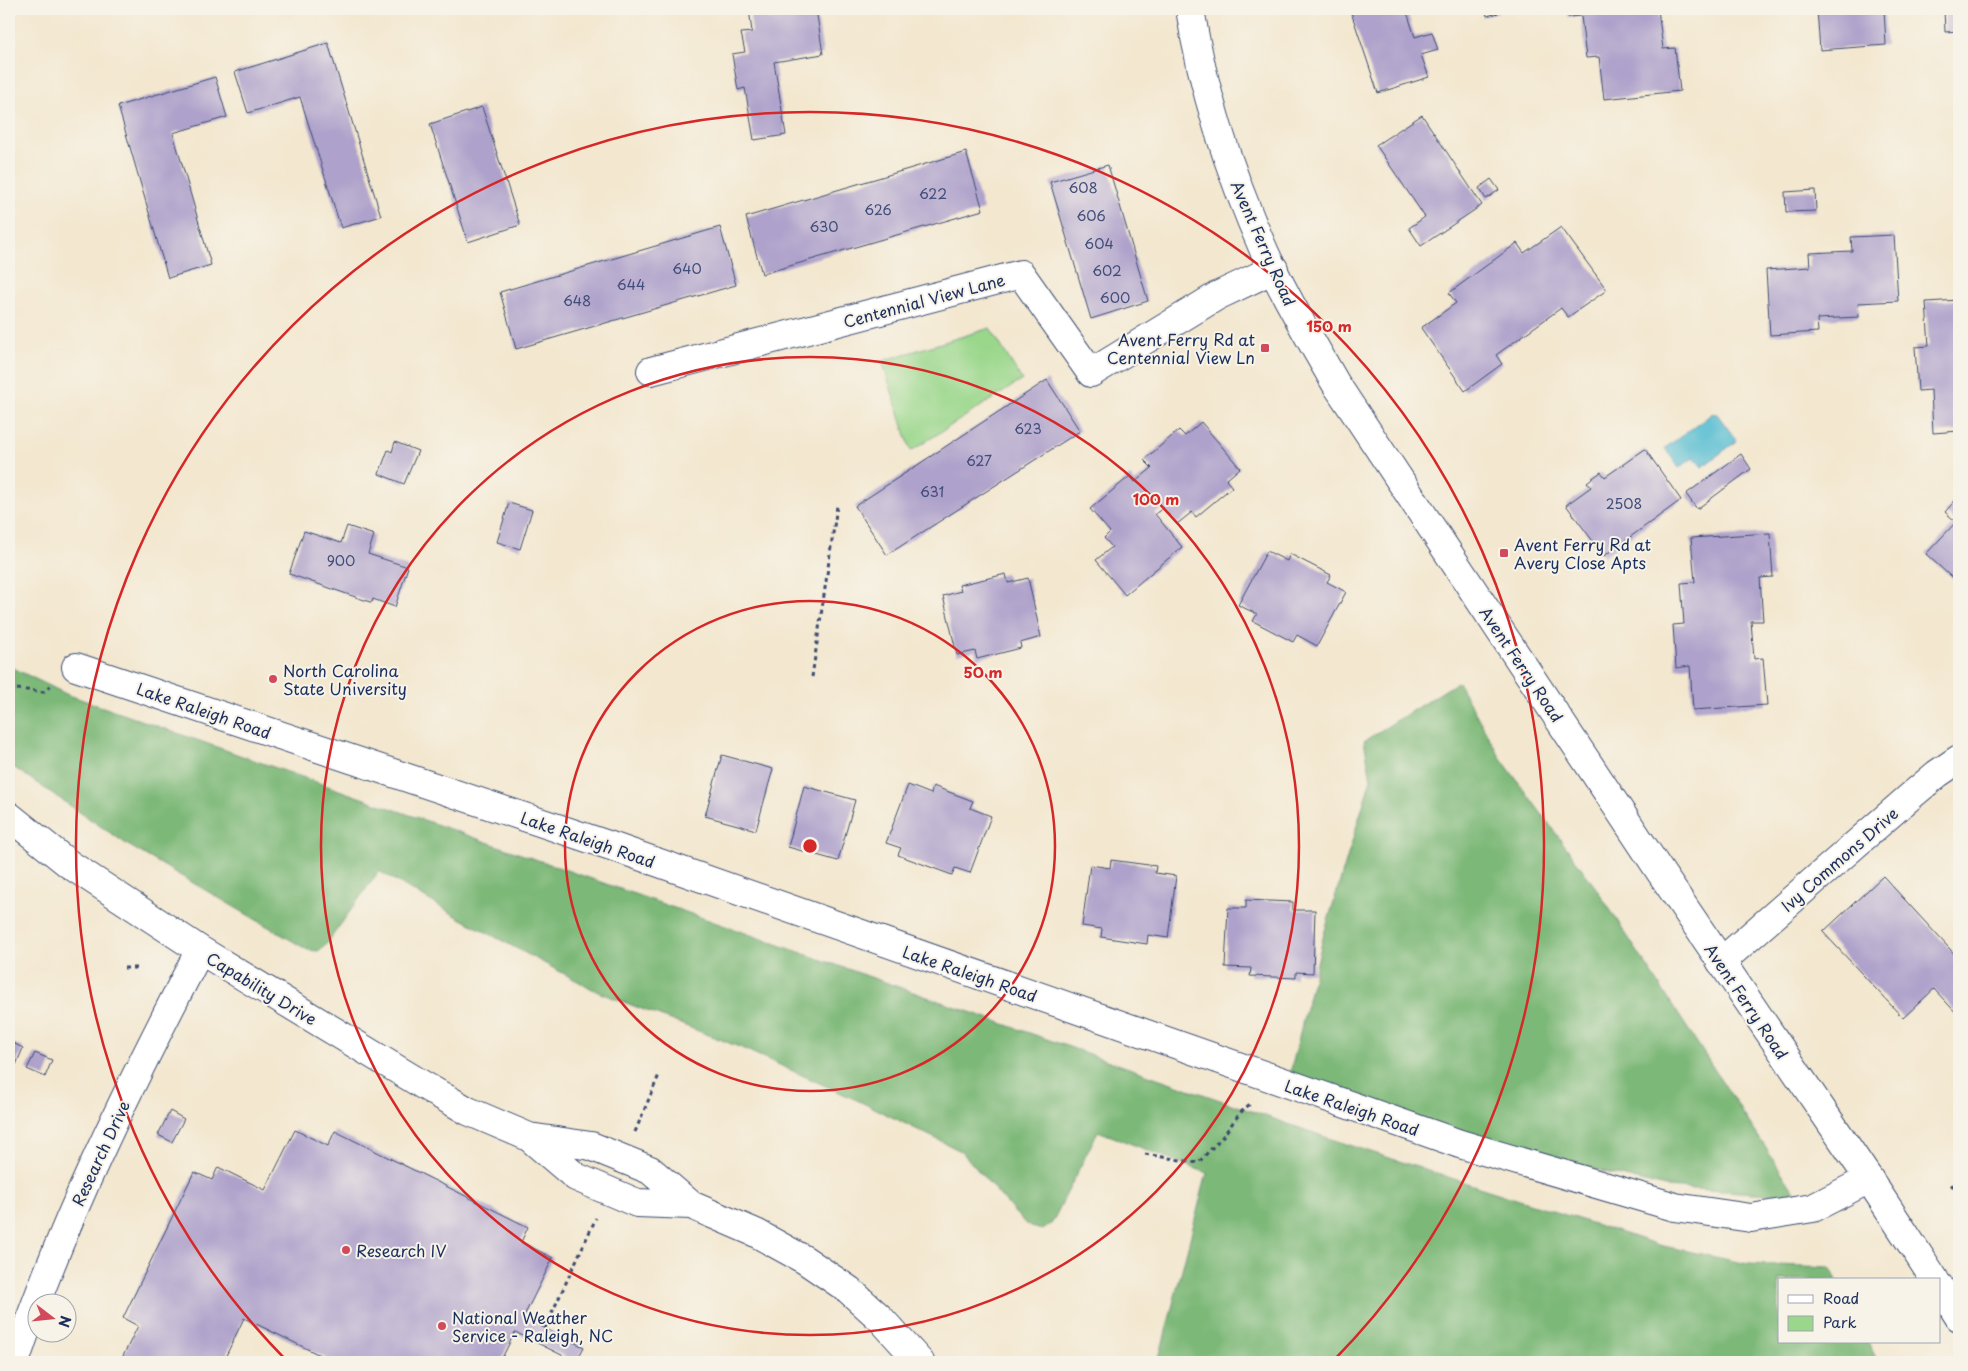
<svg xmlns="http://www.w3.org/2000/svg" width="1968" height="1371" font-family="'Playpen Sans',sans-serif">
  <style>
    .green { fill: #9ad78b; stroke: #5a8374 }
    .forest { fill: #7bb877; stroke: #4b746a }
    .water { fill: #53bcd1; stroke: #377698 }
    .building { fill: #aea1cb }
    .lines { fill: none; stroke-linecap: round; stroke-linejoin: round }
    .minor-casing { stroke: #3b4b6f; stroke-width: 30 }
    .primary-casing { stroke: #3b4b6f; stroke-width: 30 }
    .path { stroke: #3b4b6f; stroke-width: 3; stroke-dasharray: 4 4; stroke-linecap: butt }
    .minor { stroke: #fff; stroke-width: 28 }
    .primary { stroke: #fff; stroke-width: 28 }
    .ring { fill: none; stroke: #d62828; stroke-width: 2.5 }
    .poi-dot { fill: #d1495b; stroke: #f7f3e8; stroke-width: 2 }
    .labels { text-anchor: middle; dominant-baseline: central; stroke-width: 4; stroke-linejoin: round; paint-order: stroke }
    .number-label { font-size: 14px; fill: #404c79 }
    .street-label { font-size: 16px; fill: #1b2f5e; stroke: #f7f3e8 }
    .poi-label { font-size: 16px; fill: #1b2f5e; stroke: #f7f3e8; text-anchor: start }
    .centre { fill: #d62828; stroke: #f7f3e8; stroke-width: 2.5 }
    .ring-label { font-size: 15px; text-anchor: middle; font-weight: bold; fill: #d62828; stroke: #f7f3e8; stroke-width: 4; stroke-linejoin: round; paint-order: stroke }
  </style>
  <rect width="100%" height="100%" fill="#f7f3e8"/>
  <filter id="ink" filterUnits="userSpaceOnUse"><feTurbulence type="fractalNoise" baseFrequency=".02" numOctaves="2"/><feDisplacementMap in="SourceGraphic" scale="10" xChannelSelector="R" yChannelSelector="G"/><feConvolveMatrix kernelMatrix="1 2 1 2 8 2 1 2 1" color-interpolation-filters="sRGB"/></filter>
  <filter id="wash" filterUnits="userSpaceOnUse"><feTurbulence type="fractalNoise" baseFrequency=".0096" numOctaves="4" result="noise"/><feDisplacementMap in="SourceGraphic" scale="20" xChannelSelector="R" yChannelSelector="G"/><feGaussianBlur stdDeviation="1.12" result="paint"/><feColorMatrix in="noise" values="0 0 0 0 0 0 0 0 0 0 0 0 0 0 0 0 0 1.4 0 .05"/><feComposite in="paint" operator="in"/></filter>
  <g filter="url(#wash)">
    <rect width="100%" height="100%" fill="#f3e7cf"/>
    <!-- green -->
    <path class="green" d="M990 328 1022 380 911 451 882 361Z"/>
    <!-- forest -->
    <path class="forest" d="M9 666 66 694 1325 1137 1454 1179 1659 1245 1748 1264 1830 1267 1837 1280H1779V1342H1868L1878 1362H1158L1207 1173 1098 1131 1052 1223 1043 1230 1030 1227 1016 1214 961 1151 859 1101 742 1048 598 992 458 917 379 871 325 946 318 951 308 950 128 845 9 764Z
      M1458 682 1500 757 1596 888 1797 1196 1665 1187 1501 1146 1290 1074 1324 934 1371 779 1364 741Z"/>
    <!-- water -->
    <path class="water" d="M1713 413 1717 414 1737 441 1702 467 1694 457 1679 468 1665 448Z"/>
    <g id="blocks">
      <!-- building -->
      <path class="building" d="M749 9H816L823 54 774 62 786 135 754 140 745 88 738 90 732 54 745 52 741 33 752 32Z
        M1350 9H1406L1415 37 1432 32 1438 50 1421 55 1429 77 1378 93Z
        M1485 9H1497L1498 13 1487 16Z
        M1567 9H1658L1663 49 1675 48 1680 91 1604 99 1599 57 1586 58 1581 16 1568 17Z
        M1817 9H1884L1886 45 1820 50Z
        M1944 9H1959V31L1945 32Z
        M328 43 381 216 341 228 300 97 248 113 235 72Z
        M215 77 227 117 173 133 211 265 168 278 118 106Z
        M482 107 520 225 468 242 430 124Z
        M1422 115 1482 205 1421 246 1409 228 1425 217 1376 145Z
        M966 152 983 210 762 274 746 217Z
        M1108 165 1148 301 1091 319 1050 182Z
        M1491 179 1499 190 1486 199 1479 188Z
        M1815 190 1816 211 1786 212 1785 192Z
        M720 227 736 285 516 349 500 292Z
        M1561 227 1607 290 1568 317 1561 308 1496 355 1502 364 1465 391 1421 328 1456 303 1449 293 1517 243 1524 253Z
        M1894 235 1898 301 1858 303 1859 317 1817 319 1818 332 1770 335 1766 270 1810 267 1809 253 1852 251 1851 237Z
        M1959 300V431L1933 433 1931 390 1918 391 1915 347 1929 346 1926 302Z
        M1047 380 1080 431 887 555 855 506Z
        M1201 422 1240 468 1226 480 1232 487 1196 517 1192 512 1177 524 1163 508 1155 514 1182 547 1125 595 1096 560 1112 547 1104 538 1110 532 1090 509 1130 476 1135 482 1152 468 1144 460 1179 430 1185 436Z
        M395 442 418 451 404 484 379 474 388 450 392 452Z
        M1645 449 1681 500 1604 556 1566 505 1591 487 1587 482 1601 472 1605 477Z
        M1741 454 1751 469 1697 509 1686 494Z
        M1959 496V584L1926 554 1956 522 1945 512Z
        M509 503 532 510 520 549 497 542Z
        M347 526 374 535 368 554 408 567 395 607 373 599 372 602H370L289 574 304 531 341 543Z
        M1770 533 1773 577 1760 578 1763 621H1751L1754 659 1763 658 1767 705 1693 710 1690 666 1676 668 1673 625 1684 624 1681 583 1695 582 1691 538Z
        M1267 551 1287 561 1290 554 1331 575 1327 582 1346 592 1317 646 1297 635 1293 642 1253 621 1257 614 1238 605Z
        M1006 574 1008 583 1028 578 1041 637 1020 643 1021 648 977 659 975 651 957 655 943 596 961 591 959 585Z
        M722 755 773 769 756 830 705 816Z
        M908 785 931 794 933 786 973 801 970 808 991 816 970 873 955 868 952 875 898 855 901 848 886 843Z
        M804 786 855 800 838 861 788 847Z
        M1111 860 1156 866 1155 873 1176 876 1168 938 1148 935 1147 944 1101 937 1102 929 1082 926 1090 865 1110 868Z
        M1883 876 1959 959V1016L1934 989 1903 1018 1823 932Z
        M1246 900 1293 902V910H1315L1313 973 1296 972V978L1250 976 1251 968 1225 967 1228 908H1246Z
        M9 1041 23 1048 16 1065 9 1061Z
        M35 1053 52 1060 45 1077 27 1069Z
        M170 1111 184 1119 172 1142 158 1135Z
        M295 1130 328 1146 335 1131 528 1227 521 1242 553 1258 523 1318 584 1347 576 1362 515 1332 500 1362H334L244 1318 223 1362H130L122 1358 138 1326 123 1318 194 1172 212 1180 218 1167 265 1190Z"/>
    </g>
  </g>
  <g filter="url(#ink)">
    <use href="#blocks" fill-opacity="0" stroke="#3b4b6f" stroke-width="1"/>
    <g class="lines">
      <!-- minor casing -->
      <g class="minor-casing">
        <path id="minor" d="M651 371 1021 274 1091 373 1217 296 1274 269
          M76 667 611 846 1460 1144 1675 1207 1751 1218 1813 1208 1869 1179
          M9 816 69 864 200 950 423 1085 468 1111 529 1137 591 1146 650 1170 691 1205 756 1233 805 1260 849 1290 880 1318 920 1362
          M1721 962 1912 795 1937 774 1959 759
          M529 1137 576 1177 637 1203 691 1205
          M15 1362C63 1219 130 1084 200 950"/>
      </g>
      <!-- primary casing -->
      <g class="primary-casing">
        <path id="primary" d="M1190 9C1203 92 1231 176 1265 253 1286 298 1311 341 1336 384L1661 873 1869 1179 1935 1280
          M1939 1286 1959 1317"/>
      </g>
      <!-- path -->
      <path class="path" d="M812 677 837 506
        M9 688 43 692 53 684
        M124 968H139
        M635 1132 659 1075
        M1145 1154 1198 1163 1223 1136 1240 1113 1251 1103
        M1951 1184 1959 1195
        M545 1328 596 1218"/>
      <!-- minor -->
      <use href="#minor" class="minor"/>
      <!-- primary -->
      <use href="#primary" class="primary"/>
    </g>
  </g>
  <!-- distance rings -->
  <g class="ring">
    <circle cx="810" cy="846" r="245"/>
    <circle cx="810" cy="846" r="489"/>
    <path d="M286 1360A734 734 0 1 1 1334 1360"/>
  </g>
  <!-- markers -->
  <g class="poi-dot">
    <rect x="1260" y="343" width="10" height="10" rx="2.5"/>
    <rect x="1499" y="548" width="10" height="10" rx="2.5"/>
    <circle cx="273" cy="679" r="5"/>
    <circle cx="346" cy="1250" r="5"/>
    <circle cx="442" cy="1326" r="5"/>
  </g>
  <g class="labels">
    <!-- number labels -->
    <g class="number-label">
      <text x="1083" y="187">608</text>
      <text x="933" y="193">622</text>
      <text x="878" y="209">626</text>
      <text x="1091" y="215">606</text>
      <text x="824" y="226">630</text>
      <text x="1099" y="243">604</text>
      <text x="687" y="268">640</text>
      <text x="1107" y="270">602</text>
      <text x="631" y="284">644</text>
      <text x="1115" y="297">600</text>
      <text x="577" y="300">648</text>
      <text x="1028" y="428">623</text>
      <text x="979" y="460">627</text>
      <text x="932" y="491">631</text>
      <text x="1624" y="503">2508</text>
      <text x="341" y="560">900</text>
    </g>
    <!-- street labels -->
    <g class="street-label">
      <text transform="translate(1264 243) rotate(66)">Avent Ferry Road</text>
      <text transform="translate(924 300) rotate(-15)">Centennial View Lane</text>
      <text transform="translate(1522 664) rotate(56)">Avent Ferry Road</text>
      <text transform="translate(204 710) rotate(19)">Lake Raleigh Road</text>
      <text transform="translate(588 839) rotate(19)">Lake Raleigh Road</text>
      <text transform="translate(1839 859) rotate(-41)">Ivy Commons Drive</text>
      <text transform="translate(970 973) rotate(19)">Lake Raleigh Road</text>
      <text transform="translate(262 988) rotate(31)">Capability Drive</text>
      <text transform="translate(1747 1001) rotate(56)">Avent Ferry Road</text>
      <text transform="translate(1352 1107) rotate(19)">Lake Raleigh Road</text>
      <text transform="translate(100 1153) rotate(-65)">Research Drive</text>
    </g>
    <!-- poi labels -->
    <g class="poi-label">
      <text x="1255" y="339" text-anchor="end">Avent Ferry Rd at<tspan x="1255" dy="18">Centennial View Ln</tspan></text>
      <text x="1514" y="544">Avent Ferry Rd at<tspan x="1514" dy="18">Avery Close Apts</tspan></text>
      <text x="283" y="670">North Carolina<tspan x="283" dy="18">State University</tspan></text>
      <text x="356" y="1250">Research IV</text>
      <text x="452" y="1317">National Weather<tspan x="452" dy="18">Service - Raleigh, NC</tspan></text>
    </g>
  </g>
  <circle cx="810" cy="846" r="8" class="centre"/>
  <g class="ring-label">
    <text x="1329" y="332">150 m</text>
    <text x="1156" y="505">100 m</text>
    <text x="983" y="678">50 m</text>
  </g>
  <!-- margin -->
  <rect width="1968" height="1371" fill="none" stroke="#f7f3e8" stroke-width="30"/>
  <!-- legend -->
  <rect x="1778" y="1278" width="162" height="65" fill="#f7f3e8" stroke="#9fa5b1"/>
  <rect x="1788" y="1295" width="25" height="8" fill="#ffffff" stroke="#9fa5b1"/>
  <text x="1823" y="1304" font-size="15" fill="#1b2f5e">Road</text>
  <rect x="1788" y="1316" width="25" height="15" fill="#9ad78b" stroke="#9fa5b1"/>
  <text x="1823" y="1328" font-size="15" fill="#1b2f5e">Park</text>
  <!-- north arrow -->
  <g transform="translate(52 1318) rotate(106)"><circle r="24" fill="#f7f3e8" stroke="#9fa5b1"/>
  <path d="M0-4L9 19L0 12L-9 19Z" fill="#d1495b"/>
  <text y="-8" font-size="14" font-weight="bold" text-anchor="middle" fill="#1b2f5e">N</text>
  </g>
</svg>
